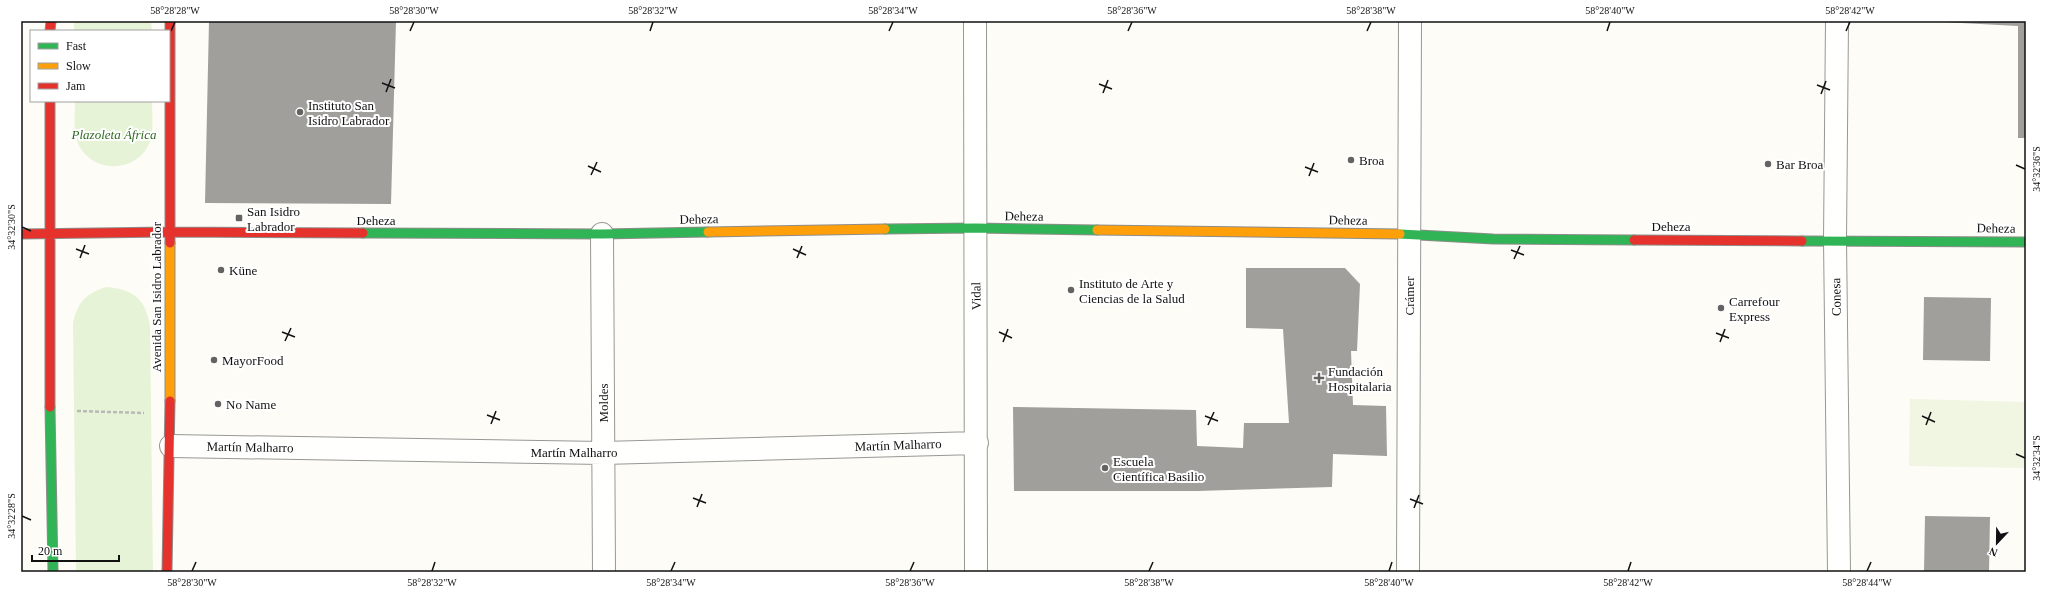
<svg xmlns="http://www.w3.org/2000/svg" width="2047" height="593" font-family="Georgia,serif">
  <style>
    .green { fill: #e7f3d7 }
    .pitch { fill: #f0f6e1 }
    .building { fill: #a19f9c }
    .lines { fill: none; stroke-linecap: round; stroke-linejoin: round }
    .street-casing { stroke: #979795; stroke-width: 24 }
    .fast-casing { stroke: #8e8d8b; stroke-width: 11 }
    .slow-casing { stroke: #8e8d8b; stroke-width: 11 }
    .jam-casing { stroke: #8e8d8b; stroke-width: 11 }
    .path { stroke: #b9b9b8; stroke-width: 2.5; stroke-dasharray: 4 2; stroke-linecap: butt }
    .street { stroke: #fffffe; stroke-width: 22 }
    .fast { stroke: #30b455; stroke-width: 9 }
    .slow { stroke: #ff9f0a; stroke-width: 9 }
    .jam { stroke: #e5322d; stroke-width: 9 }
    .ticks { fill: none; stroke: #111; stroke-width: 1.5 }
    .poi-dot { fill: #646362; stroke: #fff; stroke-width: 1.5 }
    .labels { text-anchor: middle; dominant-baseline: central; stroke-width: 4; stroke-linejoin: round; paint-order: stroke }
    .poi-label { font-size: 13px; fill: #111; stroke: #fff; text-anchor: start }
    .park-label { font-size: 13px; font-style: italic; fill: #2f6b1f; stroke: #fff }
    .street-label { font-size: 13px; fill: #111; stroke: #fff }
    .neatline { fill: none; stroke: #111; stroke-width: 1.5 }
    .ticks-label { font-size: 10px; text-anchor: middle; fill: #111 }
  </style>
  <rect width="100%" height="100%" fill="#fdfcf7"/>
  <!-- green -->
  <path class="green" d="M74 21H151L152 31H74Z
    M75 101H152C152 114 154 129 150 141 140 171 98 175 81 149 72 135 75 117 75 101Z
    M106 287C134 289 146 300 150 326L153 572H76L73 323C78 302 85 294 106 287Z"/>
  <!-- pitch -->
  <path class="pitch" d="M1910 399 2026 402V468L1909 466Z"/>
  <!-- building -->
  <path class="building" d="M209 21H396L391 204 205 203Z
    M1923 21H2026V138H2018V26Z
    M1246 268H1345L1360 284 1357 351H1351L1353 405 1386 406 1387 456 1333 454 1332 487 1197 491H1014L1013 407 1196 410 1197 446 1243 448 1244 423H1289L1283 329 1246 328Z
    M1924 297 1991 298 1990 361 1923 360Z
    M1925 516 1990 517 1989 572H1924Z"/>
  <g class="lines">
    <!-- street casing -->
    <g class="street-casing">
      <path id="street" d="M975 21 976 572
        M1837 21 1835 240 1839 572
        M602 234 604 572
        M171 446 603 453 977 443
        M1408 572 1410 21"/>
    </g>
    <!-- fast casing -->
    <g class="fast-casing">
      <path id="fast" d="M885 229 975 228 1097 230
        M363 233 602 234 708 232
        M1400 234 1493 239 1634 240
        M1802 241 2026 242
        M50 407 53 572"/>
    </g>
    <!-- slow casing -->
    <g class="slow-casing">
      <path id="slow" d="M1097 230 1400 234
        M708 232 885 229
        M170 401V243"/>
    </g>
    <!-- jam casing -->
    <g class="jam-casing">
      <path id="jam" d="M50 31 51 21
        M50 101V407
        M21 234 168 232 363 233
        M1634 240 1802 241
        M170 243V21
        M167 572 170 401"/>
    </g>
    <!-- path -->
    <path class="path" d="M77 411 144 413"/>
    <!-- street -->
    <use href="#street" class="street"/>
    <!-- fast -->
    <use href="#fast" class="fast"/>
    <!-- slow -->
    <use href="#slow" class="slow"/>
    <!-- jam -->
    <use href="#jam" class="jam"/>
  </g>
  <!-- ticks -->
  <path class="ticks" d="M171 31 175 22M410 31 414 22M650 31 653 22M889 31 893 22M1128 31 1132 22M1367 31 1371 22M1607 31 1610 22M1846 31 1850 22M382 83 395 88M1099 84 1112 89M1817 85 1830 90M386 92 391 79M1103 93 1108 80M1821 94 1826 81M2016 165 2025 169M588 166 601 172M1305 167 1318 172M591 175 597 162M1309 176 1314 163M22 227 31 231M76 249 89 254M793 249 806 255M1511 250 1524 255M80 258 85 245M797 258 802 246M1514 259 1520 246M282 332 295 337M999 332 1012 338M1716 333 1729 338M285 341 291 328M1003 342 1008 329M1720 342 1725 329M487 415 500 420M1205 416 1218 421M1922 416 1935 422M491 424 496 411M1208 425 1214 412M1926 425 1931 412M2016 454 2025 458M693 498 706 503M1410 499 1423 504M697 507 702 494M1414 508 1419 495M22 516 31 520M192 571 196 562M432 571 435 562M671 571 675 562M910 571 914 562M1149 571 1153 562M1389 571 1392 562M1628 571 1631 562M1867 571 1871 562"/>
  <!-- markers -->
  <g class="poi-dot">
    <circle cx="300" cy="112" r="4"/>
    <circle cx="1351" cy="160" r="4"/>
    <circle cx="1768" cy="164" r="4"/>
    <rect x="235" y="214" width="8" height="8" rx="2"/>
    <circle cx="221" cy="270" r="4"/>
    <circle cx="1071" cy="290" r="4"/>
    <circle cx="1721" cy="308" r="4"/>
    <circle cx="214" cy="360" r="4"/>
    <path d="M1317 372h4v4h4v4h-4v4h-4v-4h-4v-4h4z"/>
    <circle cx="218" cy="404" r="4"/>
    <circle cx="1105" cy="468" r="4"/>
  </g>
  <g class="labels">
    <!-- poi labels -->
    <g class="poi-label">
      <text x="308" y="105">Instituto San<tspan x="308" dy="15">Isidro Labrador</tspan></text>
      <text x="1359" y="160">Broa</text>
      <text x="1776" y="164">Bar Broa</text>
      <text x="247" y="211">San Isidro<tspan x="247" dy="15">Labrador</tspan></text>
      <text x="229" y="270">Küne</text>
      <text x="1079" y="283">Instituto de Arte y<tspan x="1079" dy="15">Ciencias de la Salud</tspan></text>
      <text x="1729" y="301">Carrefour<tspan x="1729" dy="15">Express</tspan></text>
      <text x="222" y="360">MayorFood</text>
      <text x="1328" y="371">Fundación<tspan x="1328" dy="15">Hospitalaria</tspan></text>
      <text x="226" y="404">No Name</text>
      <text x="1113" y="461">Escuela<tspan x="1113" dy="15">Científica Basilio</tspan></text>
    </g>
    <!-- park labels -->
    <g class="park-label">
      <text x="114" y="134">Plazoleta África</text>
    </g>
    <!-- street labels -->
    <g class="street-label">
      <text transform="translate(1024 216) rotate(1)">Deheza</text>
      <text transform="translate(699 219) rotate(-1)">Deheza</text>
      <text x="376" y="220">Deheza</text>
      <text transform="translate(1348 220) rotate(1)">Deheza</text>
      <text x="1671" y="226">Deheza</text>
      <text transform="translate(1996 228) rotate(1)">Deheza</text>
      <text transform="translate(976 296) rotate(-91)">Vidal</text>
      <text transform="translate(1409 296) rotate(-90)">Crámer</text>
      <text transform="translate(156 297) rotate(-90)">Avenida San Isidro Labrador</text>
      <text transform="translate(1836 297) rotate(-91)">Conesa</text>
      <text transform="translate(603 403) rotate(-90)">Moldes</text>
      <text transform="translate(898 445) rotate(-2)">Martín Malharro</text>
      <text transform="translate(250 447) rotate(1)">Martín Malharro</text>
      <text x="574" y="452">Martín Malharro</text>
    </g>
  </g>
  <!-- border -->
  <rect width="2047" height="593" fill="none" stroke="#ffffff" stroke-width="44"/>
  <!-- legend -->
  <rect x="30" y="30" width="140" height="72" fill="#ffffff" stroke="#a0a0a0"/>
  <rect x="38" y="43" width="20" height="6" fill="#30b455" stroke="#a0a0a0"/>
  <text x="66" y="50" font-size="12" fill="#111111">Fast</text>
  <rect x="38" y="63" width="20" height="6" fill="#ff9f0a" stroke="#a0a0a0"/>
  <text x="66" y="70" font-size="12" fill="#111111">Slow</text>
  <rect x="38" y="83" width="20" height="6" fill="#e5322d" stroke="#a0a0a0"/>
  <text x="66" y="90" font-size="12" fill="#111111">Jam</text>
  <!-- north arrow -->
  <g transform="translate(1997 543) rotate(202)" stroke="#ffffff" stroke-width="3" paint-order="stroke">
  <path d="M0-3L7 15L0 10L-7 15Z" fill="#111111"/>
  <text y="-6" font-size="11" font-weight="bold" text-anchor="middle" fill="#111111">N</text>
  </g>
  <!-- scale -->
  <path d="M32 555v6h87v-6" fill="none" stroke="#111111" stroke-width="2"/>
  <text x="38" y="555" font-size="12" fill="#111111" stroke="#ffffff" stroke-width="3" paint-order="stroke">20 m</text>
  <rect x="22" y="22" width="2003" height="549" class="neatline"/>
  <g class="ticks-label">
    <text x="175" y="14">58°28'28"W</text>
    <text x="414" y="14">58°28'30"W</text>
    <text x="653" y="14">58°28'32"W</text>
    <text x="893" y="14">58°28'34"W</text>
    <text x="1132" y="14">58°28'36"W</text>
    <text x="1371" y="14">58°28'38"W</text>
    <text x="1610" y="14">58°28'40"W</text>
    <text x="1850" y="14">58°28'42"W</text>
    <text transform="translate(2036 169) rotate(-90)" y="4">34°32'36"S</text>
    <text transform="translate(11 227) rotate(-90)" y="4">34°32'30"S</text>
    <text transform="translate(2036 458) rotate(-90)" y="4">34°32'34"S</text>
    <text transform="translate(11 516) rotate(-90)" y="4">34°32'28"S</text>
    <text x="192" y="586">58°28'30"W</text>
    <text x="432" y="586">58°28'32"W</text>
    <text x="671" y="586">58°28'34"W</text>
    <text x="910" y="586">58°28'36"W</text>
    <text x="1149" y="586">58°28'38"W</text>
    <text x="1389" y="586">58°28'40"W</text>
    <text x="1628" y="586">58°28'42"W</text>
    <text x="1867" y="586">58°28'44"W</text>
  </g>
</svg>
